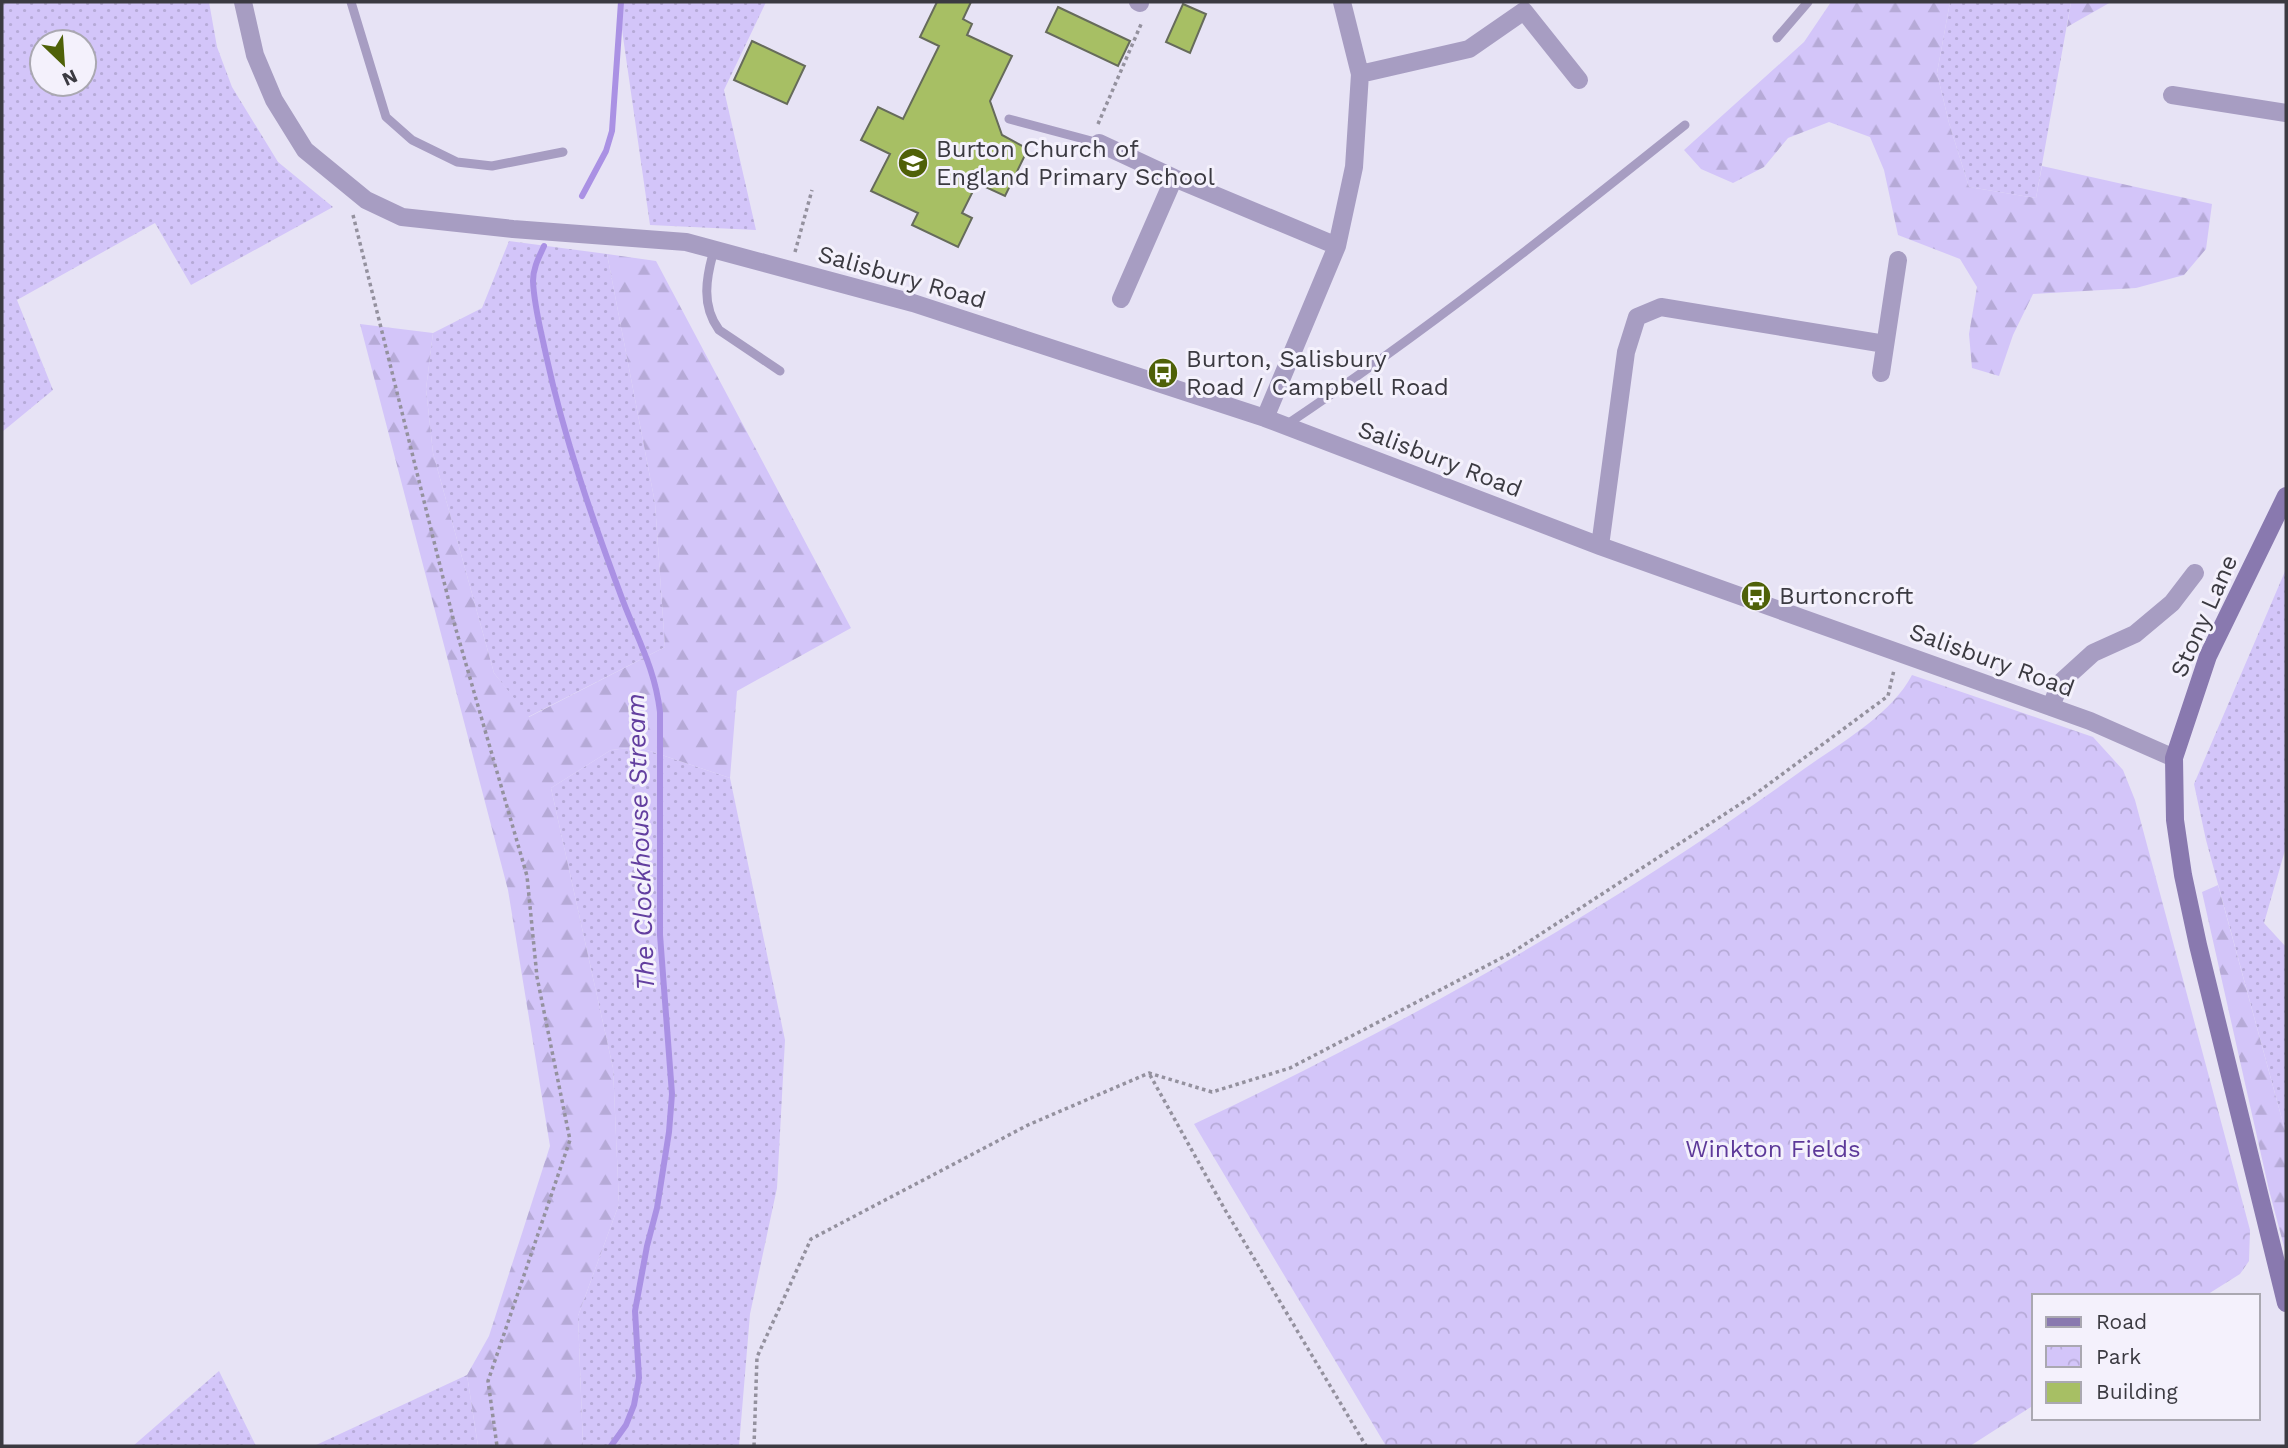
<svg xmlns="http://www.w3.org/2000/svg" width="2288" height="1448" font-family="'Work Sans',sans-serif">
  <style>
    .grass { fill: url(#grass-dots); fill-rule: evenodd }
    .forest { fill: url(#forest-firs) }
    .park { fill: url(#park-crowns) }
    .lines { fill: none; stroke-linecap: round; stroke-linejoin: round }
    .stream { stroke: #aa91e4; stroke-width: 6 }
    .building { fill: #a7bf64; stroke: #666b5b; stroke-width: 2 }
    .path { stroke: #94919e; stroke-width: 3.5; stroke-dasharray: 3.5 3.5; stroke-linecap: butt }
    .service { stroke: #a79dc2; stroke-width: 9 }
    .minor { stroke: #a79dc2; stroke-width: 18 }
    .secondary { stroke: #8979af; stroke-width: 18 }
    .labels { text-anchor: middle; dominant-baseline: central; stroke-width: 6; stroke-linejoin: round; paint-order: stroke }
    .poi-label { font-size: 24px; fill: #3b3a41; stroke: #f4f1fc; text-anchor: start }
    .street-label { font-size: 24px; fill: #3b3a41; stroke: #f4f1fc }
    .park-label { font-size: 24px; fill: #5d3999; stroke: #f4f1fc }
    .water-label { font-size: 26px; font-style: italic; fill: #623e9f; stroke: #f4f1fc }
  </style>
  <defs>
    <pattern id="grass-dots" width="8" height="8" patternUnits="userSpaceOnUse" patternTransform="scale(1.75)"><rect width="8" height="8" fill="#d3c5f9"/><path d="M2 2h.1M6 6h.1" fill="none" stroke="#b6aad7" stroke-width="1.8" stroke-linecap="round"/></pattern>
    <pattern id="forest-firs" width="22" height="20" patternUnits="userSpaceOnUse" patternTransform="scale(1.75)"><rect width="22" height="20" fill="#d3c5f9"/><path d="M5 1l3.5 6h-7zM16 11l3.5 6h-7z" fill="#b6aad7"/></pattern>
    <pattern id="park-crowns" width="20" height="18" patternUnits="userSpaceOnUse" patternTransform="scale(1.75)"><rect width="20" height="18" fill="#d3c5f9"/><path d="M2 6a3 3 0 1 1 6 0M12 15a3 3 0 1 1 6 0" fill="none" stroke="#b6aad7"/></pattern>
  </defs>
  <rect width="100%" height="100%" fill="#e7e3f5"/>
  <!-- grass -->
  <path class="grass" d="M2 2H209L217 47 232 87 278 162 333 207 191 285 155 223 17 300 53 390 2 432ZM42 42H84V84H42Z
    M618 2H766L724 90 756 230 650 225Z
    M1950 2H2071L2036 198 1969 187 1949 123 1937 73Z
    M509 241 607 254 655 503 665 647 528 717 494 673 433 453 426 389 433 333 482 308Z
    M2286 569V847L2264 923 2286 947V1134L2206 840 2194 784Z
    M638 747 730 778 785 1040 777 1188 750 1314 739 1446H583L578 1316 619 1204 613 1068 551 788 611 750Z
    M219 1371 256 1446H133Z
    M467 1375 478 1446H314Z"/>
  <!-- forest -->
  <path class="forest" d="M1831 2H1950L1937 73 1949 123 1969 187 2036 198 2042 166 2212 204 2206 249 2184 275 2136 288 2033 294 2013 335 1999 376 1972 368 1969 334 1977 287 1960 259 1898 235 1884 170 1870 137 1829 122 1788 138 1764 167 1733 183 1701 169 1684 150 1804 42Z
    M2071 2H2111L2067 27Z
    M607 254 656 261 851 628 737 691 730 778 638 747 611 750 551 788 613 1068 619 1204 578 1316 583 1446H478L467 1375 489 1336 550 1146 508 890 360 324 433 333 426 389 433 453 494 673 529 717 665 647 655 503Z
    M2218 885 2286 1134V1254L2269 1190 2202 892Z"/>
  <!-- park -->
  <path class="park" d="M1912 675 2093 737 2123 770 2135 800 2250 1230 2249 1261 2240 1274 2205 1296H2034V1405L1970 1446H1386L1194 1124C1405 1025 1608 910 1797 774 1835 746 1890 717 1912 675Z"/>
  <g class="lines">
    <!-- stream -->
    <path class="stream" d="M582 196 606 151 612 131 621 2
      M544 246C539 257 533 268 533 281 534 306 541 331 546 355 564 438 593 521 623 601 638 640 655 669 660 712V935L672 1094 669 1132 657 1208 647 1246 635 1311 639 1378 634 1405 626 1425 611 1446"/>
  </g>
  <!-- building -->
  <path class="building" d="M937 2H971L963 19 972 24 967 35 1012 56 990 101 1002 135 1028 149 1005 196 977 183 962 213 972 218 958 247 912 225 918 213 871 191 890 154 861 140 878 107 903 119 939 46 920 37Z
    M1183 4 1206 14 1190 53 1166 42Z
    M1058 7 1130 41 1118 66 1046 32Z
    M752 41 805 66 787 104 734 80Z"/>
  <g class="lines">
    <!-- path -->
    <path class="path" d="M1098 124 1142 22
      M353 215 455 626 527 876 537 977 570 1140 488 1381 497 1446
      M795 252 812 190
      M1150 1075 1224 1208 1366 1446
      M754 1446 757 1357 811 1239 1028 1125 1149 1073 1212 1092 1290 1068 1513 952 1754 795 1888 696 1894 670"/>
    <!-- service -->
    <path class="service" d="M351 2 386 117 412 140 457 162 492 166 563 152
      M1777 38 1808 2
      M1009 119 1099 143
      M714 250C706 278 701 305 719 330L780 371
      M1286 425C1425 332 1555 229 1685 125"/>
    <!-- minor -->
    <path class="minor" d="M243 2 255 55 274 100 305 150 366 200 402 217 513 229 686 242 913 303 1265 418 1600 546 2090 721 2174 758
      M1138 2 1140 3
      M1360 74 1469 49 1524 11 1579 80
      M2172 95 2286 113
      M1099 143 1174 178 1337 246
      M1121 299 1174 178
      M1881 373 1898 260
      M1265 418 1337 246 1354 167 1360 74 1342 2
      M1600 546 1626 352 1637 317 1661 307 1885 344
      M2051 707 2060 683 2093 653 2135 634 2172 603 2195 573"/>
    <!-- secondary -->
    <path class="secondary" d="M2286 496 2208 656 2174 758 2175 820 2183 875 2198 945 2286 1303"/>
  </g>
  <!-- icons -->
  <defs>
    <g id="school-disc" transform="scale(1.575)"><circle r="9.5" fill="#4f6108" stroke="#f4f1fc"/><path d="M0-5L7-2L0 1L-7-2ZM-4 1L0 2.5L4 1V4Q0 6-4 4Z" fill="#fff"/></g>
    <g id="bus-disc" transform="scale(1.575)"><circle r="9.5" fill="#4f6108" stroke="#f4f1fc"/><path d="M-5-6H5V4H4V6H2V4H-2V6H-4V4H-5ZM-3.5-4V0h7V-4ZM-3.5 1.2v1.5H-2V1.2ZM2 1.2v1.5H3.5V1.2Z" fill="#fff"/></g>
  </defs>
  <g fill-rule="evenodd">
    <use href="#school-disc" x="913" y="163"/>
    <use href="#bus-disc" x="1163" y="373"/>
    <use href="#bus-disc" x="1756" y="596"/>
  </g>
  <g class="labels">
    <!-- poi labels -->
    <g class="poi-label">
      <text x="936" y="149">Burton Church of<tspan x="936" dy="28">England Primary School</tspan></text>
      <text x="1186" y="359">Burton, Salisbury<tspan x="1186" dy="28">Road / Campbell Road</tspan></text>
      <text x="1779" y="596">Burtoncroft</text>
    </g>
    <!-- street labels -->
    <g class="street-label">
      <text transform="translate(902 277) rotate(16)">Salisbury Road</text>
      <text transform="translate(1440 459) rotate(21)">Salisbury Road</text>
      <text transform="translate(2204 616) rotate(-66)">Stony Lane</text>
      <text transform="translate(1992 660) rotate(20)">Salisbury Road</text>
    </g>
    <!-- park labels -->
    <g class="park-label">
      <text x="1773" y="1149">Winkton Fields</text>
    </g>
    <!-- water labels -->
    <g class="water-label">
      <text transform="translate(640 842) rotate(-92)">The Clockhouse Stream</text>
    </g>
  </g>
  <!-- border -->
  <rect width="2288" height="1448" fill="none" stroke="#3b3a41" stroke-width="7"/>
  <!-- legend -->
  <rect x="2032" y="1294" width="228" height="126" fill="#f4f1fc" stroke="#aaa8b1" stroke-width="2"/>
  <rect x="2046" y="1317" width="35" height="10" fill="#8979af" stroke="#aaa8b1" stroke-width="2"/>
  <text x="2096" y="1329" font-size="21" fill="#3b3a41">Road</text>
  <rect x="2046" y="1346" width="35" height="21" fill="url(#park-crowns)" stroke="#aaa8b1" stroke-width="2"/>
  <text x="2096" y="1364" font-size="21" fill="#3b3a41">Park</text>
  <rect x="2046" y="1382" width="35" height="21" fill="#a7bf64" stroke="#aaa8b1" stroke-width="2"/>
  <text x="2096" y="1399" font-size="21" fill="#3b3a41">Building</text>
  <!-- north arrow -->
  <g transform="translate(63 63) rotate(155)"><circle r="33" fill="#f4f1fc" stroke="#aaa8b1" stroke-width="2"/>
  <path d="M0-5L12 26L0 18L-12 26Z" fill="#4f6108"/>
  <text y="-10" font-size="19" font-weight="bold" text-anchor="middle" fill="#3b3a41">N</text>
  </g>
</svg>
